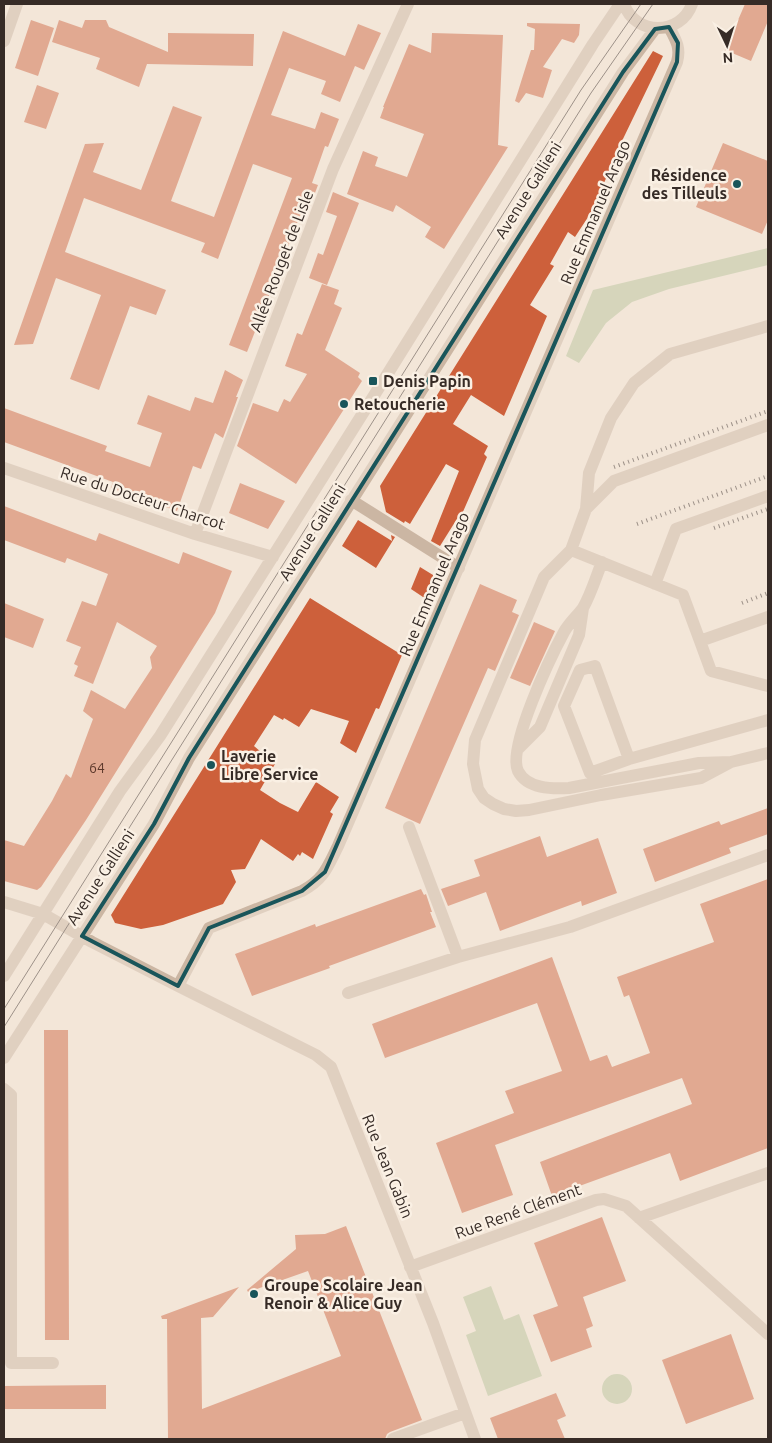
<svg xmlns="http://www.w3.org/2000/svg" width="772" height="1443" font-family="Ubuntu,sans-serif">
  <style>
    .green { fill: #b3c297 }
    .building { fill: #cd603b }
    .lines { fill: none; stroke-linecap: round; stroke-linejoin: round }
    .minor { stroke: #cbb6a3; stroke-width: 12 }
    .tram { stroke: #362b26; stroke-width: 1 }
    .rail { stroke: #362b26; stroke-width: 4; stroke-dasharray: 1 4; stroke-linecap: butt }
    .marked { fill: none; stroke: #19555a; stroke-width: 4; stroke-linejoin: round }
    .poi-dot { fill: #19555a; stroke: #faf0e4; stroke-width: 2 }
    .labels { text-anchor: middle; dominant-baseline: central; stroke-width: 5; stroke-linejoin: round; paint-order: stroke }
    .number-label { font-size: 14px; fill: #5c382b }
    .poi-label { font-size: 16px; font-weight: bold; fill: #362b26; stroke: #faf0e4; text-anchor: start }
    .street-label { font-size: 16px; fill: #362b26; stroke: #faf0e4 }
  </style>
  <rect width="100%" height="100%" fill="#f3e6d8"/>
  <!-- green -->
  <path class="green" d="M768 248V265L669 289 632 302 606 323 579 363 566 356 593 290Z
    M491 1286 504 1320 519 1314 542 1376 488 1396 466 1335 476 1331 463 1297Z
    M602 1389a15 15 0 1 1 30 0a15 15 0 1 1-30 0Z"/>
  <!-- building -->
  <path class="building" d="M745 4H768V21L751 61 725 50Z
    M31 20 54 28 38 76 15 68Z
    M59 20 82 28 85 20H106L109 27 168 52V33L254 34 253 66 147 64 139 87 96 69 100 58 52 42Z
    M527 23 580 24 579 35 574 43 562 39 543 67 552 70 543 98 526 93 519 103 515 101 531 50H534L535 29 527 26Z
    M358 24 381 33 364 70 355 66 340 102 321 94 326 81 289 68 271 115 315 129 321 112 339 119 328 147 325 146 312 183 318 185 310 206 305 203 247 352 229 345 292 178 253 164 218 259 201 252 205 243 84 198 65 252 166 290 156 315 130 306 99 390 70 379 101 295 56 278 33 344 14 345 85 144 104 143 93 172 141 190 173 106 202 117 171 201 214 217 283 31 345 56Z
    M432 33 503 35 498 145 508 147 444 249 425 237 431 227 396 205 393 212 347 194 363 151 378 157 375 166 407 177 424 134 380 118 384 107H383L409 44 431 53Z
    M653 51 663 56 622 141 592 211 575 237 568 232 550 264 554 266 530 305 547 316 504 416 471 395 453 424 488 446 484 454 487 457 462 514H460L440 546 431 541 459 471 446 464 410 524 405 521 404 523 386 512 380 486Z
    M37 85 59 93 46 129 24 122Z
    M723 143 768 161V220L762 234 696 207Z
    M333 192 359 203 327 285 309 278 318 253 323 255 337 216 326 212Z
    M322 284 339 290 334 304 342 308 325 350 360 373 358 377 362 381 296 484 237 446 253 403 278 412 284 399 290 402 307 374 285 366 297 333 302 335Z
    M225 370 243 380 236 397H238L223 438 215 433 201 469 193 466 177 511 111 488 113 482 4 442V408L107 446 105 451 150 467 162 433 137 424 148 395 190 411 195 397 213 403Z
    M240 483 285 501 268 529 229 513Z
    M4 506 96 541 99 533 179 564 183 552 232 571 215 613 86 820 41 887 37 890 4 881V840L24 846 52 801 66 774 71 778 93 719 83 711 91 690 125 709 152 668 150 657 157 646 117 622 93 684 74 676 78 666 74 664 81 647 66 641 82 601 96 606 108 574 67 558 65 563 4 540Z
    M358 520 392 541 391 535 395 537 376 568 342 546Z
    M420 567 433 575 434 581 426 599 411 589Z
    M480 584 517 600 512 612 519 615 495 671 488 668 420 824 385 808Z
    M310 598 402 655 379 709 376 708 356 753 340 743 349 721 311 709 299 727 284 718 283 720 274 715 254 746 261 752 260 754 275 764 260 790 280 803 298 812 316 782 339 797 330 812 333 814 313 859 302 852 300 856 298 854 293 861 261 839 245 869 231 870 236 882 223 904 163 925 141 929 115 923 111 915Z
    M4 603 44 619 33 648 4 637Z
    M534 622 555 631 530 686 510 678Z
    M768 808V834L729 848 731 853 655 882 643 849 719 821 721 825Z
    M540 836 547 857 598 838 617 893 582 906 581 901 500 931 486 892 448 906 441 889 480 876 474 860Z
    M768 879V1148L680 1181 670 1153 552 1196 540 1162 692 1104 682 1078 495 1145 513 1195 462 1213 436 1143 514 1113 505 1091 562 1071 537 1003 385 1058 372 1024 552 957 590 1061 607 1055 612 1067 650 1053 629 995 624 997 617 977 714 942 700 904Z
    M421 889 424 895 426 894 432 912H430L436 927 329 966 330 968 252 996 235 954 315 924 316 927Z
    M44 1030H68L69 1340H45Z
    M602 1217 626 1281 583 1297 593 1326 586 1329 592 1347 551 1362 533 1315 558 1306 534 1243Z
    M346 1226 422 1420 390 1432 387 1434 385 1439H168L167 1319H162L161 1316 239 1287 213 1317 201 1318 202 1409 341 1356 308 1271 248 1292 247 1290 296 1249 295 1235 325 1234Z
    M731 1334 754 1399 686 1424 662 1360Z
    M106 1385V1409H4V1386Z
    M556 1393 566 1416 557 1420 565 1439H498L490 1418Z"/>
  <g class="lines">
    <!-- minor -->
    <path class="minor" d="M624 4C635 36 681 36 692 4
      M4 41 17 4
      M768 326 670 354 634 383 611 418 589 473 586 509 571 550 683 595 711 671 768 686
      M4 468 195 534 273 557
      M351 500 459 568
      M586 509 614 481 768 425
      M195 534 333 169 408 4
      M571 550 544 577 475 740 473 764 478 789 484 798 493 804 504 809 516 811 529 810 601 795 701 778 731 762
      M602 562C596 577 591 594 583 608 577 616 569 623 564 632 551 656 507 748 518 771 527 789 552 789 569 788L699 763 731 762 768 753
      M655 584 676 529 768 496
      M700 641 768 617
      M518 749 540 727 579 635 583 608
      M629 759 595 666 580 670 564 706 590 773 629 759 768 720
      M409 827 458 957
      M4 902 43 914 92 942 178 986 316 1055 331 1067 433 1323 475 1439
      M4 976 120 791 160 736 380 386 593 44 620 4
      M178 986 209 928 302 891C324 879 327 868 338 846L677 62C681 48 676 40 669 27
      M348 993 458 957 570 927 768 855
      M4 1058 154 824 189 758 623 72 655 29
      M4 1089 11 1095V1363H53
      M639 1218 768 1173
      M410 1267 596 1200 604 1199 626 1206 768 1334
      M393 1439 465 1413"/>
    <!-- tram -->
    <path class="tram" d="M4 1009 581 90 641 4
      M4 1027 591 93 653 4"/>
    <!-- rail -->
    <path class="rail" d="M614 467 768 411
      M637 524 768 476
      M714 528 768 509
      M742 603 768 593"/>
  </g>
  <!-- marked area -->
  <path d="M0 0H772V1443H0ZM669 27 678 43 677 62 325 872 302 891 209 928 178 986 82 936 154 824 189 758 623 72 655 29Z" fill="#f3e6d8" fill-opacity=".55" fill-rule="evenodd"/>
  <path class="marked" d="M669 27 678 43 677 62 325 872 302 891 209 928 178 986 82 936 154 824 189 758 623 72 655 29Z"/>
  <!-- markers -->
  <g class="poi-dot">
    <circle cx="737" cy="184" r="5"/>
    <rect x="368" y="376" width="10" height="10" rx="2.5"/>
    <circle cx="344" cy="404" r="5"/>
    <circle cx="211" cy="765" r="5"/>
    <circle cx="254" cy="1294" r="5"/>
  </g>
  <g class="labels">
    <!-- number labels -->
    <g class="number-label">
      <text x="97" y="768">64</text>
    </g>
    <!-- poi labels -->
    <g class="poi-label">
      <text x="727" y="175" text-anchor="end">Résidence<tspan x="727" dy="18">des Tilleuls</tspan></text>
      <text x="383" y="381">Denis Papin</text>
      <text x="354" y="404">Retoucherie</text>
      <text x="221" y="756">Laverie<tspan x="221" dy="18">Libre Service</tspan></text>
      <text x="264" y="1285">Groupe Scolaire Jean<tspan x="264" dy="18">Renoir &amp; Alice Guy</tspan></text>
    </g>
    <!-- street labels -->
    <g class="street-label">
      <text transform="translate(528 190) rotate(-58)">Avenue Gallieni</text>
      <text transform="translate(595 212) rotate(-67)">Rue Emmanuel Arago</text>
      <text transform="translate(281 261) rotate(-69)">Allée Rouget de Lisle</text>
      <text transform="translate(143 498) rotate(18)">Rue du Docteur Charcot</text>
      <text transform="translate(312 532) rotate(-58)">Avenue Gallieni</text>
      <text transform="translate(434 584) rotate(-67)">Rue Emmanuel Arago</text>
      <text transform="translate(100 877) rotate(-57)">Avenue Gallieni</text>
      <text transform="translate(388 1166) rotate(68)">Rue Jean Gabin</text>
      <text transform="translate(518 1211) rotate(-20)">Rue René Clément</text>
    </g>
  </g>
  <!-- border -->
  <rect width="772" height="1443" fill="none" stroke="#362b26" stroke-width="10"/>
  <!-- north arrow -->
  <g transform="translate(727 45) rotate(176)" stroke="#faf0e4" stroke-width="4" paint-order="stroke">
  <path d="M0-4L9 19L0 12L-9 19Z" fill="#362b26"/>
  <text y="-8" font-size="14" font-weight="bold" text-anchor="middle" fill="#362b26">N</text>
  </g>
</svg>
